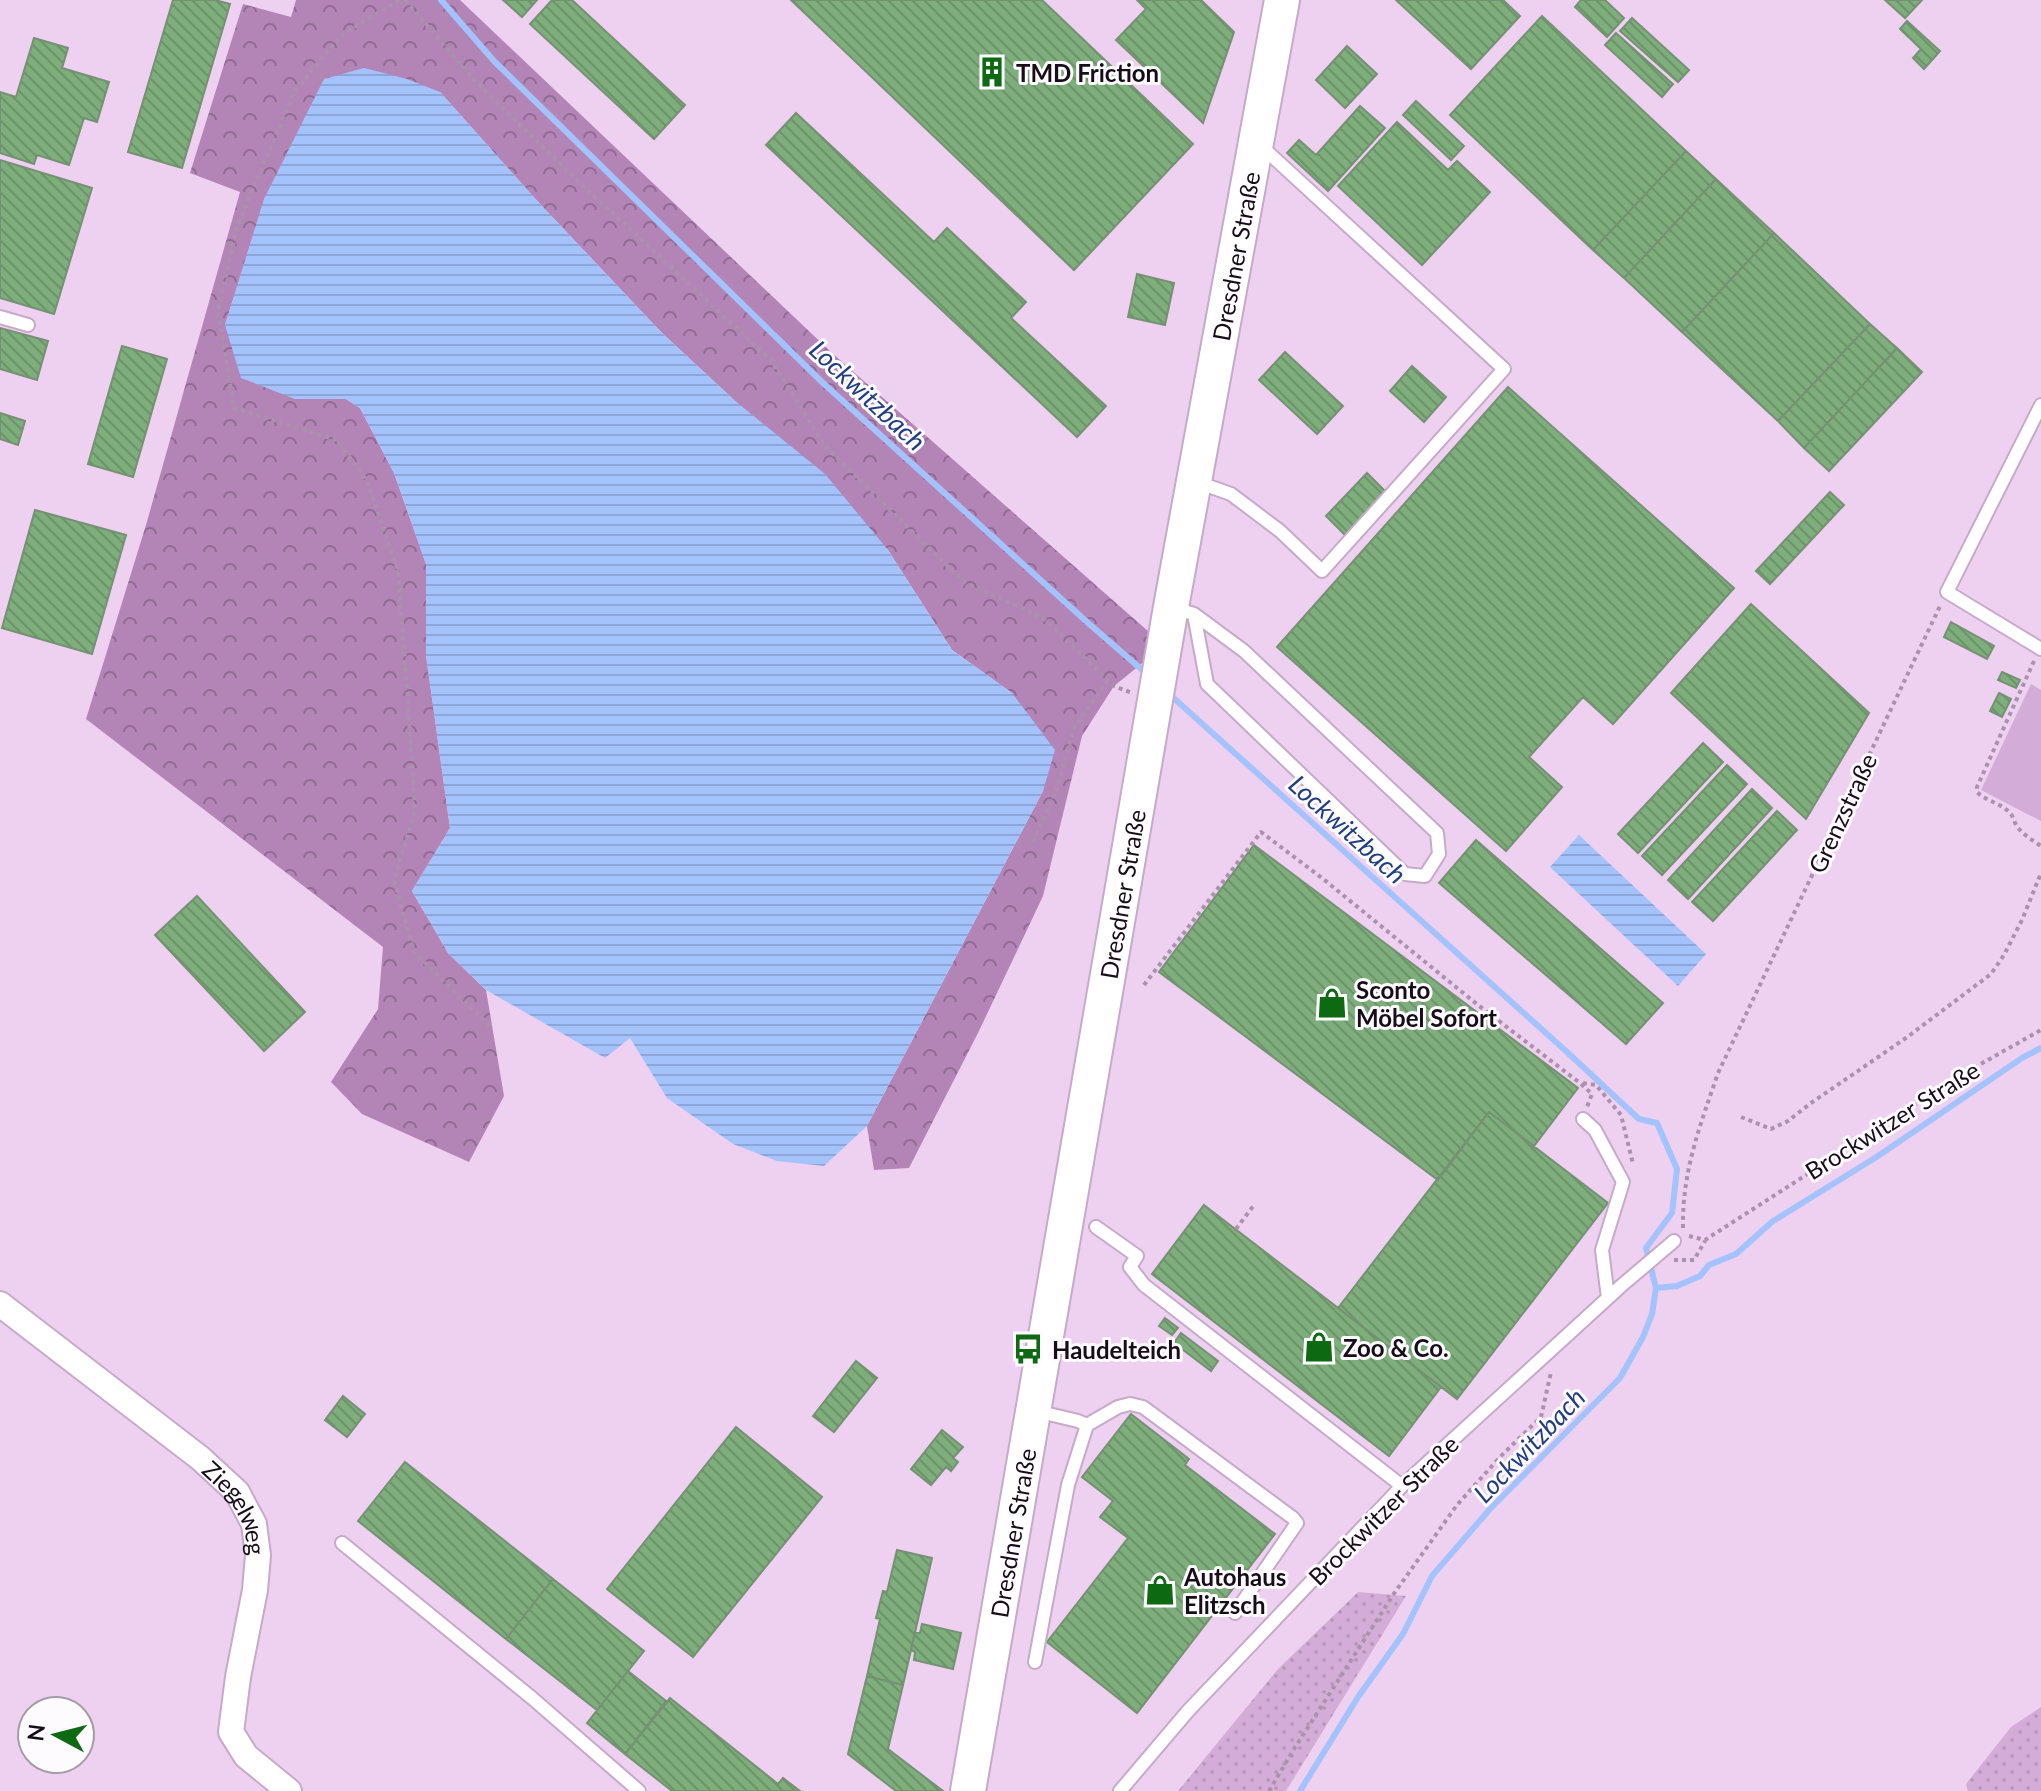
<svg xmlns="http://www.w3.org/2000/svg" width="2041" height="1791" font-family="Lato,sans-serif">
  <style>
    .grass { fill: url(#grass-dots) }
    .forest { fill: url(#forest-crowns) }
    .pitch { fill: #d3add7 }
    .water { fill: url(#water-rules) }
    .lines { fill: none; stroke-linecap: round; stroke-linejoin: round }
    .stream { stroke: #a4c2fc; stroke-width: 6 }
    .building { fill: url(#building-back-hatch); stroke: #759173; stroke-width: 2 }
    .lane-casing { stroke: #c6aac9; stroke-width: 16 }
    .street-casing { stroke: #c6aac9; stroke-width: 28 }
    .secondary-casing { stroke: #c6aac9; stroke-width: 38 }
    .path { stroke: #aa92ac; stroke-width: 4; stroke-dasharray: 4 4; stroke-linecap: butt }
    .lane { stroke: #fff; stroke-width: 12 }
    .street { stroke: #fff; stroke-width: 24 }
    .secondary { stroke: #fff; stroke-width: 34 }
    .labels { text-anchor: middle; dominant-baseline: central; stroke-width: 6; stroke-linejoin: round; paint-order: stroke }
    .poi-label { font-size: 24px; font-weight: bold; fill: #170d18; stroke: #fefbff; text-anchor: start }
    .street-label { font-size: 24px; fill: #170d18; stroke: #fefbff }
    .water-label { font-size: 26px; font-style: italic; fill: #203f82; stroke: #fefbff }
  </style>
  <defs>
    <pattern id="grass-dots" width="8" height="8" patternUnits="userSpaceOnUse" patternTransform="scale(2)"><rect width="8" height="8" fill="#d3add7"/><path d="M2 2h.1M6 6h.1" fill="none" stroke="#b494b8" stroke-width="1.8" stroke-linecap="round"/></pattern>
    <pattern id="forest-crowns" width="20" height="18" patternUnits="userSpaceOnUse" patternTransform="scale(2)"><rect width="20" height="18" fill="#b385b7"/><path d="M2 6a3 3 0 1 1 6 0M12 15a3 3 0 1 1 6 0" fill="none" stroke="#916b94"/></pattern>
    <pattern id="water-rules" width="6" height="5" patternUnits="userSpaceOnUse" patternTransform="scale(2)"><rect width="6" height="5" fill="#a4c2fc"/><path d="M0 2.5h6" fill="none" stroke="#8ca6d7"/></pattern>
    <pattern id="building-back-hatch" width="6" height="6" patternUnits="userSpaceOnUse" patternTransform="scale(2)"><rect width="6" height="6" fill="#7eae7b"/><path d="M-1 5l2 2M0 0l6 6M5-1l2 2" fill="none" stroke="#6c946a"/></pattern>
  </defs>
  <rect width="100%" height="100%" fill="#eed0f0"/>
  <!-- grass -->
  <path class="grass" d="M1358 1592 1406 1596 1286 1791H1178L1278 1669Z
    M2041 1707V1791H1968L1966 1784 2011 1727Z"/>
  <!-- forest -->
  <path class="forest" d="M296 0H460L832 353 1149 632 1145 661 1114 686 1082 736 1043 896 978 1033 909 1168 874 1170 867 1126 1043 791 1012 693 952 650 888 550 734 400 661 332 540 204 440 92 245 262 225 325 295 399H346L360 408 394 473 426 564V655L450 828 412 891 448 953 486 990 504 1096 469 1162 362 1114 331 1082 378 1009 383 947 86 719 146 525 240 192 190 173 243 4 291 17Z"/>
  <!-- pitch -->
  <path class="pitch" d="M2031 684 2041 690V821L1981 790Z"/>
  <!-- water -->
  <path class="water" d="M364 68 407 79 440 92 540 204 661 332 734 400 825 474 888 550 952 650 1012 693 1055 750 1043 791 867 1126 824 1166 777 1161 733 1144 667 1098 630 1038 605 1058 486 990 448 953 412 891 450 828 426 655V564L394 473 360 408 346 399H295L241 378 225 325 264 199 324 79Z
    M1579 835 1706 954 1678 986 1550 867Z"/>
  <g class="lines">
    <!-- stream -->
    <path class="stream" d="M441 0 494 61 823 383 1087 622 1148 675
      M1168 693 1567 1052 1639 1119 1657 1123 1677 1169 1672 1213 1646 1248 1656 1288 1652 1314 1643 1337 1620 1378 1490 1509 1432 1576 1403 1634 1358 1697 1300 1791
      M1656 1288 1677 1286 1700 1276 1709 1265 1736 1254 1773 1221 1878 1156 2022 1058 2041 1048"/>
  </g>
  <!-- building -->
  <path class="building" d="M173 0H215L230 4 182 168 128 152Z
    M503 0H537L522 17Z
    M552 0H572L685 105 654 139 530 24Z
    M791 0H1042L1193 144 1074 270Z
    M1137 0H1201L1234 32 1203 123 1116 40 1146 9Z
    M1396 0H1503L1520 16 1471 69Z
    M1581 0H1605L1624 18 1607 37 1575 7Z
    M1885 0H1922L1905 18Z
    M1542 16 1686 151 1593 250 1450 115Z
    M1632 18 1689 70 1678 82 1620 31Z
    M1907 21 1940 51 1924 69 1913 58 1921 49 1900 29Z
    M1616 33 1673 84 1662 97 1605 45Z
    M34 38 68 48 62 68 109 82 97 122 84 118 69 165 37 155 34 164 0 153V92L16 97Z
    M1347 46 1377 74 1345 108 1316 80Z
    M1416 101 1464 146 1451 160 1403 115Z
    M1360 106 1385 128 1328 191 1287 153 1299 140 1316 155Z
    M796 113 934 242 947 228 1026 302 1011 318 1106 406 1077 437 766 145Z
    M1397 122 1448 170 1457 161 1490 192 1422 265 1338 186Z
    M1686 151 1716 179 1624 278 1593 250Z
    M0 160 92 188 54 314 0 298Z
    M1716 179 1774 233 1682 332 1624 278Z
    M1774 233 1870 324 1778 421 1682 332Z
    M1137 274 1174 283 1165 325 1128 317Z
    M1870 324 1897 348 1804 448 1778 421Z
    M0 328 48 341 37 380 0 369Z
    M122 346 167 359 133 477 88 464Z
    M1897 348 1922 372 1829 471 1804 448Z
    M1285 352 1343 406 1317 434 1259 380Z
    M1412 366 1446 397 1424 422 1390 391Z
    M1508 387 1734 588 1613 724 1583 697 1529 757 1562 787 1506 851 1277 647Z
    M0 413 25 421 18 445 0 439Z
    M1367 473 1386 492 1345 535 1326 516Z
    M1830 492 1844 505 1770 584 1756 571Z
    M35 510 126 535 92 654 2 628Z
    M1751 604 1869 713 1806 819 1671 693Z
    M1951 622 1994 646 1987 659 1944 637Z
    M2002 672 2020 680 2016 688 1998 680Z
    M1999 693 2011 699 2002 717 1990 711Z
    M1703 743 1723 762 1638 853 1618 834Z
    M1727 765 1747 784 1662 875 1642 856Z
    M1752 789 1772 808 1688 899 1668 880Z
    M1777 811 1797 830 1713 921 1692 902Z
    M1476 840 1663 1003 1626 1044 1439 883Z
    M1254 845 1578 1088 1534 1146 1489 1112 1438 1180 1159 972Z
    M197 896 305 1012 264 1051 155 935Z
    M1489 1112 1608 1203 1457 1399 1338 1308Z
    M1204 1205 1441 1387 1389 1456 1152 1274Z
    M1165 1318 1178 1328 1172 1335 1159 1326Z
    M1181 1333 1218 1361 1211 1371 1174 1343Z
    M856 1361 877 1378 834 1432 813 1416Z
    M343 1396 365 1414 347 1437 325 1420Z
    M1131 1414 1189 1459 1185 1465 1275 1534 1137 1713 1047 1642 1128 1538 1100 1517 1113 1501 1082 1477Z
    M736 1427 822 1497 693 1657 607 1589Z
    M942 1430 963 1447 953 1458 958 1462 951 1471 946 1467 931 1485 911 1469Z
    M405 1462 553 1579 506 1639 358 1521Z
    M897 1550 932 1558 903 1685 867 1676 880 1619 876 1618 883 1591 887 1592Z
    M553 1579 644 1651 597 1710 506 1639Z
    M922 1624 961 1633 953 1669 914 1660 915 1652 911 1650 915 1632 920 1633Z
    M628 1671 666 1701 625 1754 587 1723Z
    M867 1676 903 1685 888 1749 943 1791H896L848 1754Z
    M670 1698 778 1784 783 1778 800 1791H672L625 1754Z"/>
  <g class="lines">
    <!-- lane casing -->
    <g class="lane-casing">
      <path id="lane" d="M0 317 28 325
        M2041 405 1947 592 2041 649
        M1197 482 1231 494 1280 531 1322 571 1504 369 1261 146
        M1174 608 1194 614 1244 651 1437 833 1439 854 1425 876 1405 874 1207 684 1194 614
        M1583 1119 1595 1130 1623 1182 1602 1250 1608 1298
        M1096 1227 1137 1256 1130 1267 1144 1285 1402 1486
        M1036 1411 1078 1421 1087 1425 1118 1407 1130 1404 1143 1407 1293 1518 1297 1523 1235 1613
        M342 1543 532 1698 639 1791
        M1035 1662 1068 1485 1087 1425
        M1120 1791 1188 1711 1402 1486 1621 1286 1674 1241"/>
    </g>
    <!-- street casing -->
    <g class="street-casing">
      <g id="street">
        <path id="s1" d="M0 1304 200 1458 237 1492 254 1524 258 1555 255 1590 238 1677 231 1732 246 1756 289 1791"/>
      </g>
    </g>
    <!-- secondary casing -->
    <g class="secondary-casing">
      <g id="secondary">
        <path id="s2" d="M968 1791 1171 607 1282 0"/>
      </g>
    </g>
    <!-- path -->
    <path class="path" d="M399 0 340 36 294 92 237 227 218 311 234 408 337 440 367 481 398 571 408 701 415 811 394 880 414 952 492 1028
      M405 0 476 82 581 184 770 359 825 446 964 582 1043 618 1114 686 1132 693
      M2034 661 1977 787V792C1986 801 2001 803 2010 813 2013 816 2014 821 2016 825 2022 834 2032 840 2041 846
      M1033 842 1056 791 1074 728 1108 680
      M1144 985 1261 832 1322 878 1478 1005 1580 1083 1592 1094 1587 1107
      M1583 1083 1596 1085 1621 1115 1633 1164
      M1741 1117 1771 1129 1788 1121 1811 1103 1906 1038 1991 974 2004 955 2022 920 2041 873
      M1683 1228C1682 1171 1700 1126 1718 1073L1941 604
      M1236 1229 1254 1205
      M1689 1236 1705 1240 1963 1074 2041 1030
      M1674 1260H1694L1705 1241
      M1269 1791 1294 1749 1393 1595 1457 1505 1500 1457 1541 1417 1551 1372"/>
    <!-- lane -->
    <use href="#lane" class="lane"/>
    <!-- street -->
    <use href="#street" class="street"/>
    <!-- secondary -->
    <use href="#secondary" class="secondary"/>
  </g>
  <!-- icons -->
  <defs>
    <g id="building-bare" transform="scale(2.4)"><path d="M-4-6H4V6H1V3H-1V6H-4ZM-2.5-4.3h1.7v1.8h-1.7ZM.8-4.3h1.7v1.8H.8ZM-2.5-1h1.7V.8h-1.7ZM.8-1h1.7V.8H.8Z" fill="#0d6912" stroke="#fefbff" stroke-width="2.5" paint-order="stroke"/></g>
    <g id="shop-bare" transform="scale(2.4)"><path d="M-5-2.5h2.3a2.7 3.5 0 0 1 5.4 0H5L5.5 6h-11ZM-1.5-2.5h3a1.5 2.3 0 0 0-3 0Z" fill="#0d6912" stroke="#fefbff" stroke-width="2.5" paint-order="stroke"/></g>
    <g id="bus-bare" transform="scale(2.4)"><path d="M-5-6H5V4H4V6H2V4H-2V6H-4V4H-5ZM-3.5-4V0h7V-4ZM-3.5 1.2v1.5H-2V1.2ZM2 1.2v1.5H3.5V1.2Z" fill="#0d6912" stroke="#fefbff" stroke-width="2.5" paint-order="stroke"/></g>
  </defs>
  <g fill-rule="evenodd">
    <use href="#building-bare" x="992" y="72"/>
    <use href="#shop-bare" x="1332" y="1003"/>
    <use href="#shop-bare" x="1319" y="1347"/>
    <use href="#bus-bare" x="1028" y="1349"/>
    <use href="#shop-bare" x="1160" y="1590"/>
  </g>
  <g class="labels">
    <!-- poi labels -->
    <g class="poi-label">
      <text x="1016" y="72">TMD Friction</text>
      <text x="1356" y="989">Sconto<tspan x="1356" dy="28">Möbel Sofort</tspan></text>
      <text x="1343" y="1347">Zoo &amp; Co.</text>
      <text x="1052" y="1349">Haudelteich</text>
      <text x="1184" y="1576">Autohaus<tspan x="1184" dy="28">Elitzsch</tspan></text>
    </g>
    <!-- street labels -->
    <g class="street-label">
      <text stroke="none"><textPath href="#s2" startOffset="1558">Dresdner Straße</textPath></text>
      <text transform="translate(1842 813) rotate(-65)">Grenzstraße</text>
      <text stroke="none"><textPath href="#s2" startOffset="910">Dresdner Straße</textPath></text>
      <text transform="translate(1892 1120) rotate(-32)">Brockwitzer Straße</text>
      <text transform="translate(1383 1510) rotate(-45)">Brockwitzer Straße</text>
      <text stroke="none"><textPath href="#s1" startOffset="316">Ziegelweg</textPath></text>
      <text stroke="none"><textPath href="#s2" startOffset="262">Dresdner Straße</textPath></text>
    </g>
    <!-- water labels -->
    <g class="water-label">
      <text transform="translate(868 395) rotate(43)">Lockwitzbach</text>
      <text transform="translate(1348 829) rotate(42)">Lockwitzbach</text>
      <text transform="translate(1529 1445) rotate(-46)">Lockwitzbach</text>
    </g>
  </g>
  <!-- north arrow -->
  <g transform="translate(56 1735) rotate(277)"><circle r="38" fill="#fefbff" stroke="#a29ca3" stroke-width="2"/>
  <path d="M0-6L14 30L0 20L-14 30Z" fill="#0d6912"/>
  <text y="-12" font-size="22" font-weight="bold" text-anchor="middle" fill="#170d18">N</text>
  </g>
</svg>
